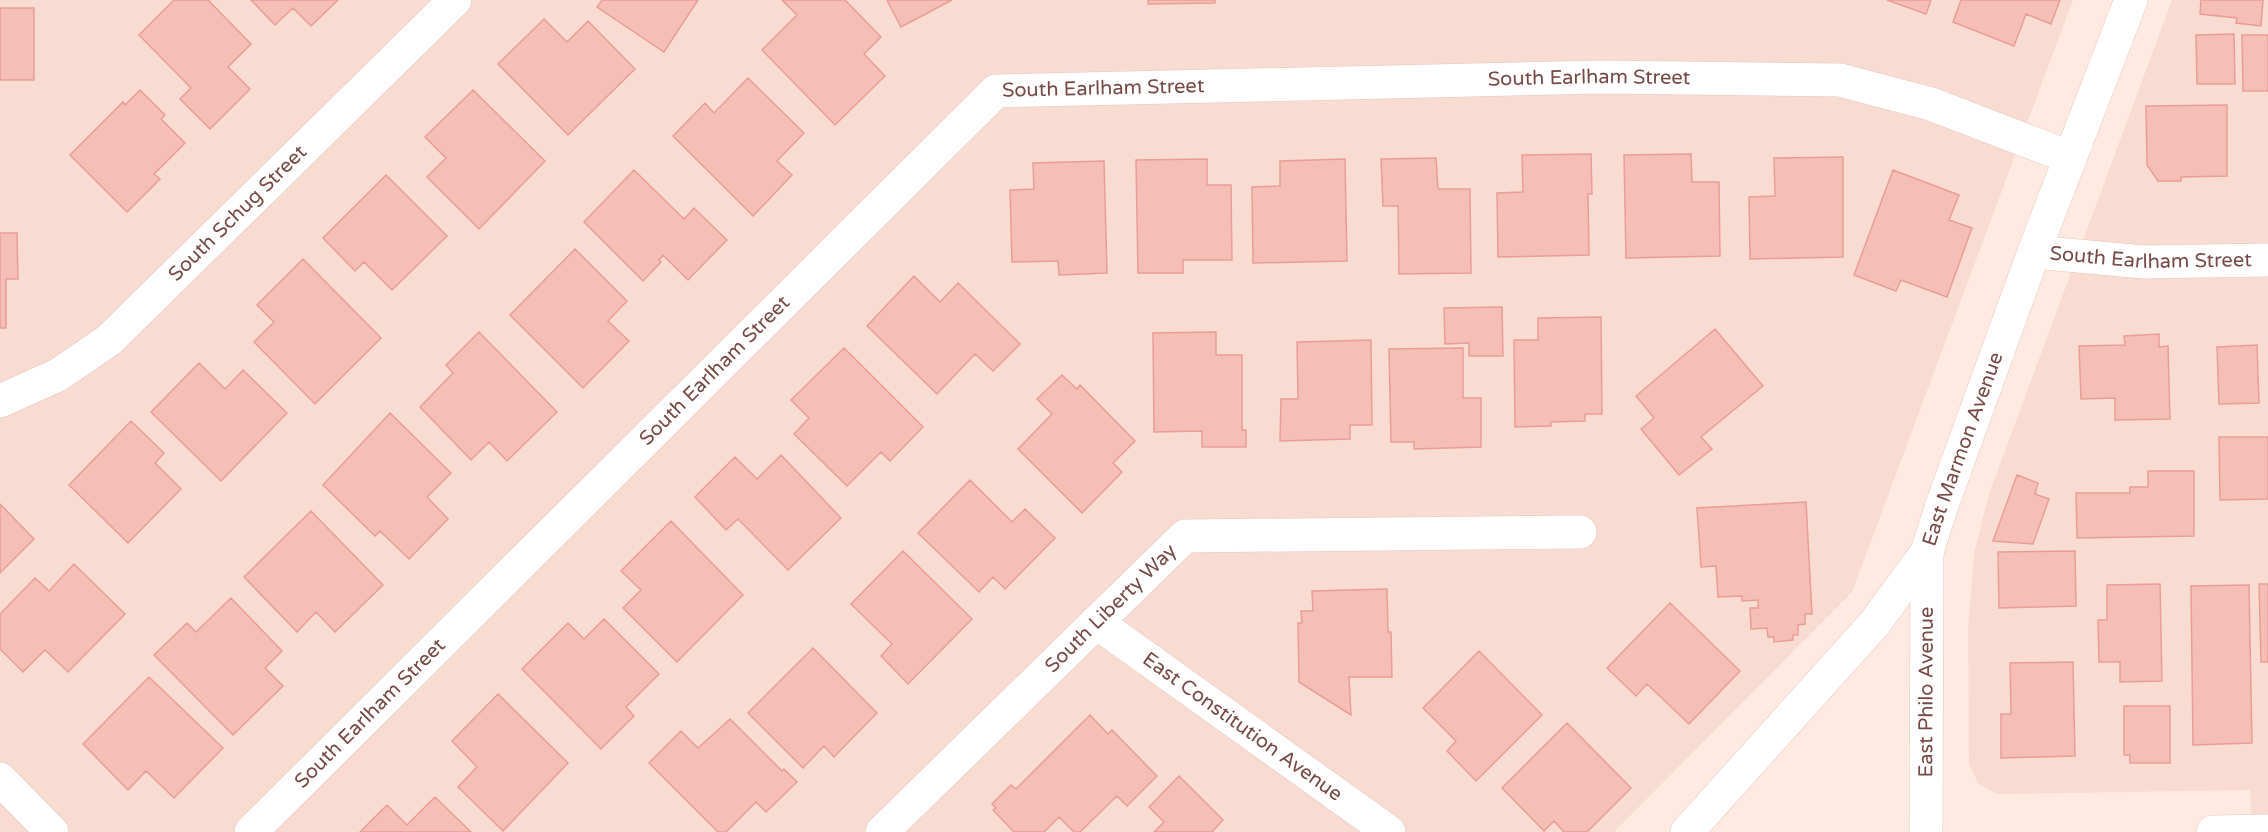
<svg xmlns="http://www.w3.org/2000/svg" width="2268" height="832" font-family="'Varela Round',sans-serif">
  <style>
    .residential { fill: #f8dcd1 }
    .building { fill: #f5beb6; stroke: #e99e95; stroke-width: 1.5 }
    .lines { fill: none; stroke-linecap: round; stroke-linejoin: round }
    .minor-casing { stroke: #e4c5be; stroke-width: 34 }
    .minor { stroke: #fff; stroke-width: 33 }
    .labels { text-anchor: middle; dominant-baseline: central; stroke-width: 6; stroke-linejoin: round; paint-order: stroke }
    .street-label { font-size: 20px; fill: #764a46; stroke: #ffefe7 }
  </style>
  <rect width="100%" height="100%" fill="#feeae0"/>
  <!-- residential -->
  <path class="residential" d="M0 0H2073L1852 592 1614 832H0Z
    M2172 0H2268V832H2252L2250 790 1996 794 1978 783 1969 764 1968 628 1974 554 1989 494Z"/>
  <!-- building -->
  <path class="building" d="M174 0H208L251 44 228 67 250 89 210 129 180 99 191 88 139 35Z
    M251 0H338L311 26 293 8 275 25Z
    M602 0H698L664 52 597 7Z
    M782 0H845L881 37 864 54 885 76 835 125 762 50 797 15Z
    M887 0H952L901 27Z
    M1148 0H1215V3L1148 4Z
    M1887 0H1931L1926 14Z
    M1961 0H2060L2051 24 2026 14 2014 46 1953 22Z
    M2201 0H2263L2261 26 2236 23 2237 18 2200 14Z
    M0 8H34V80H0Z
    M544 19 567 42 588 21 635 69 568 135 498 64Z
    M2234 34 2235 84H2197L2196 35Z
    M2242 35H2268V91H2243Z
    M748 78 804 133 777 161 792 175 753 216 673 136 705 103 714 113Z
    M140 90 165 115 161 119 185 143 154 174 160 179 127 212 70 155 123 102 125 105Z
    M473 90 545 161 479 229 427 177 446 158 425 137Z
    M2227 105V176L2181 177V181H2158L2147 165 2146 106Z
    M1591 154 1592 194H1588L1589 255 1498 257 1497 193 1523 192 1522 155Z
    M1691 154 1692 182H1719L1720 256 1626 258 1624 155Z
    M1843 157V257L1750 259 1749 197 1775 196 1774 158Z
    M1436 158 1438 189H1470L1471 273 1399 274 1398 206H1383L1381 159Z
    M1207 159V185H1231L1232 260H1183V273H1138L1136 160Z
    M1345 159 1347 261 1253 263 1252 187 1280 186V161Z
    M1104 161 1107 273 1059 275 1058 261 1012 262 1010 190 1034 189 1033 163Z
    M634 170 684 219 694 208 727 240 688 280 663 255 659 260 661 262 643 281 584 222Z
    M1893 170 1959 195 1949 220 1972 228 1947 297 1901 280 1896 291 1854 275Z
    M386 175 447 236 392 290 364 262 355 271 323 238Z
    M0 233H17L18 279H6V328H0Z
    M575 249 627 301 608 321 629 341 583 388 510 315Z
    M303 259 381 338 315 404 254 342 274 322 257 305Z
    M914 276 940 302 958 283 1020 344 993 371 975 354 937 394 867 326Z
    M1502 307 1503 356H1469V343L1445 344 1444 308Z
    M1601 317 1602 414H1585V421L1551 422V426L1515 427 1514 340H1538V318Z
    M1715 329 1763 386 1701 437 1712 449 1679 475 1641 429 1654 418 1636 396Z
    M479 332 557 412 507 461 489 442 471 460 420 407 453 373 446 365Z
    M1216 332V355H1242V430H1246V447H1202V431L1154 432 1153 333Z
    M2159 334V347L2168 346 2170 419 2115 420V398L2081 399 2079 346 2125 345 2124 336Z
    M1371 340 1372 425H1350V439L1280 441 1281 399H1298L1297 342Z
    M2257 345 2259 403 2219 404 2217 347Z
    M844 348 923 427 890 461 881 452 847 486 794 434 809 418 791 400Z
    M1463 348V398H1481V447L1414 449V442H1391L1389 349Z
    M199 363 225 389 243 370 287 413 221 481 151 412Z
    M1062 375 1077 389 1080 385 1135 441 1113 463 1122 472 1082 513 1018 449 1052 414 1037 399Z
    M390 413 451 473 427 497 448 519 409 559 380 531 375 536 323 485Z
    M131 421 164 453 155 463 181 489 128 543 69 485Z
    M2219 437H2268V499L2220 500Z
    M781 455 841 518 788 570 738 519 726 530 695 497 735 457 757 479Z
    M2148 471H2194V536L2077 538 2076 493H2130V487H2148Z
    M2017 475 2038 483 2035 494 2049 499 2033 544 1993 541Z
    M970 480 1012 522 1025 509 1055 538 1005 589 993 577 979 592 918 533Z
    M1806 502 1812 614H1805V624L1798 625V635H1793V640L1774 642V637H1768L1767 628 1751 629 1750 608H1758V600L1742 601V596L1718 597 1716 566 1701 567 1697 508Z
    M0 504 34 539 0 573Z
    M311 511 383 585 335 632 316 612 297 632 244 577Z
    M671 521 743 595 677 662 623 608 641 590 621 571Z
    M903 551 972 619 908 684 881 656 892 644 851 604Z
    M2075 551 2076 606 1999 608 1998 552Z
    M74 564 125 614 68 672 45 650 23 672 0 649V614L35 578 49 591Z
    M2160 584 2162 681 2120 682V662H2099L2098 620H2107V585Z
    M2259 584H2268V662H2261Z
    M2249 585 2252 743 2193 745 2191 586Z
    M1387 589 1388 632H1391L1392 677H1349L1351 715 1299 682 1298 623H1302L1301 611H1313L1312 591Z
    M231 598 282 651 265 668 283 686 233 735 154 655 187 623 196 632Z
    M1670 603 1740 671 1689 724 1647 684 1636 696 1607 668Z
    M604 619 659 674 626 707 634 716 601 749 522 669 568 623 584 639Z
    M813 648 877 713 834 757 824 746 803 768 748 713Z
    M1479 651 1542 715 1476 781 1447 751 1456 741 1423 708Z
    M2073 662 2075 756 2001 758V714H2011L2010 663Z
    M149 677 223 748 174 798 146 771 128 790 83 744Z
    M498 694 568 763 503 831 458 787 477 767 452 741Z
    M2124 706H2170V763H2130V755H2124Z
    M1090 715 1108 734 1112 730 1157 776 1127 806 1117 796 1080 832H1074L1059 817 1044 832H1014L993 810 996 808 992 804 1011 785 1016 789Z
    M730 719 782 771 784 769 797 782 766 812 756 802 726 832H718L649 763 681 731 698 748Z
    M1567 723 1631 788 1587 832H1564L1554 821 1544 831 1502 788Z
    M1179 776 1223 820 1212 832H1154L1164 822 1149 807Z
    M435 797 471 832H360L387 805 407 825Z"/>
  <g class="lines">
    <!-- minor casing -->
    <g class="minor-casing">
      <g id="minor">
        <path id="s1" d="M2034 252 2144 262 2268 260"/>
        <path id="s2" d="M0 401 58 375 109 340 455 0"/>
        <path id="s3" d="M1096 622 1389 832"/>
        <path d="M0 779 52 832"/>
        <path id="s4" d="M251 832 996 91 1602 77 1840 80 1931 104 2069 157"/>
        <path id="s5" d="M882 832 1185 536 1580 532"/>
        <path id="s6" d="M1687 832 1874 624 1927 552 1941 508 2034 252 2131 0"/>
        <path id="s7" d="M1926 832 1927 552"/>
        <path d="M2213 832 2268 831"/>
      </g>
    </g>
    <!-- minor -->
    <use href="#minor" class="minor"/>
  </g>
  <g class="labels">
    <!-- street labels -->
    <g class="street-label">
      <text stroke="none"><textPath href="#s4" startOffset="1644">South Earlham Street</textPath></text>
      <text stroke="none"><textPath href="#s4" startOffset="1158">South Earlham Street</textPath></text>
      <text stroke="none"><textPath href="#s2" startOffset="306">South Schug Street</textPath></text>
      <text stroke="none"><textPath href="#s1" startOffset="117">South Earlham Street</textPath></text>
      <text stroke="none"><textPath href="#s4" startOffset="654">South Earlham Street</textPath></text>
      <text stroke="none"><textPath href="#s6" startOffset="478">East Marmon Avenue</textPath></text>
      <text stroke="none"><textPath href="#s5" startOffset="320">South Liberty Way</textPath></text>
      <text stroke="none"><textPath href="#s7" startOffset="140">East Philo Avenue</textPath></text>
      <text stroke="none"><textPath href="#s4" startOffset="168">South Earlham Street</textPath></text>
      <text stroke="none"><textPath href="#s3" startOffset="180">East Constitution Avenue</textPath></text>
    </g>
  </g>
</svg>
